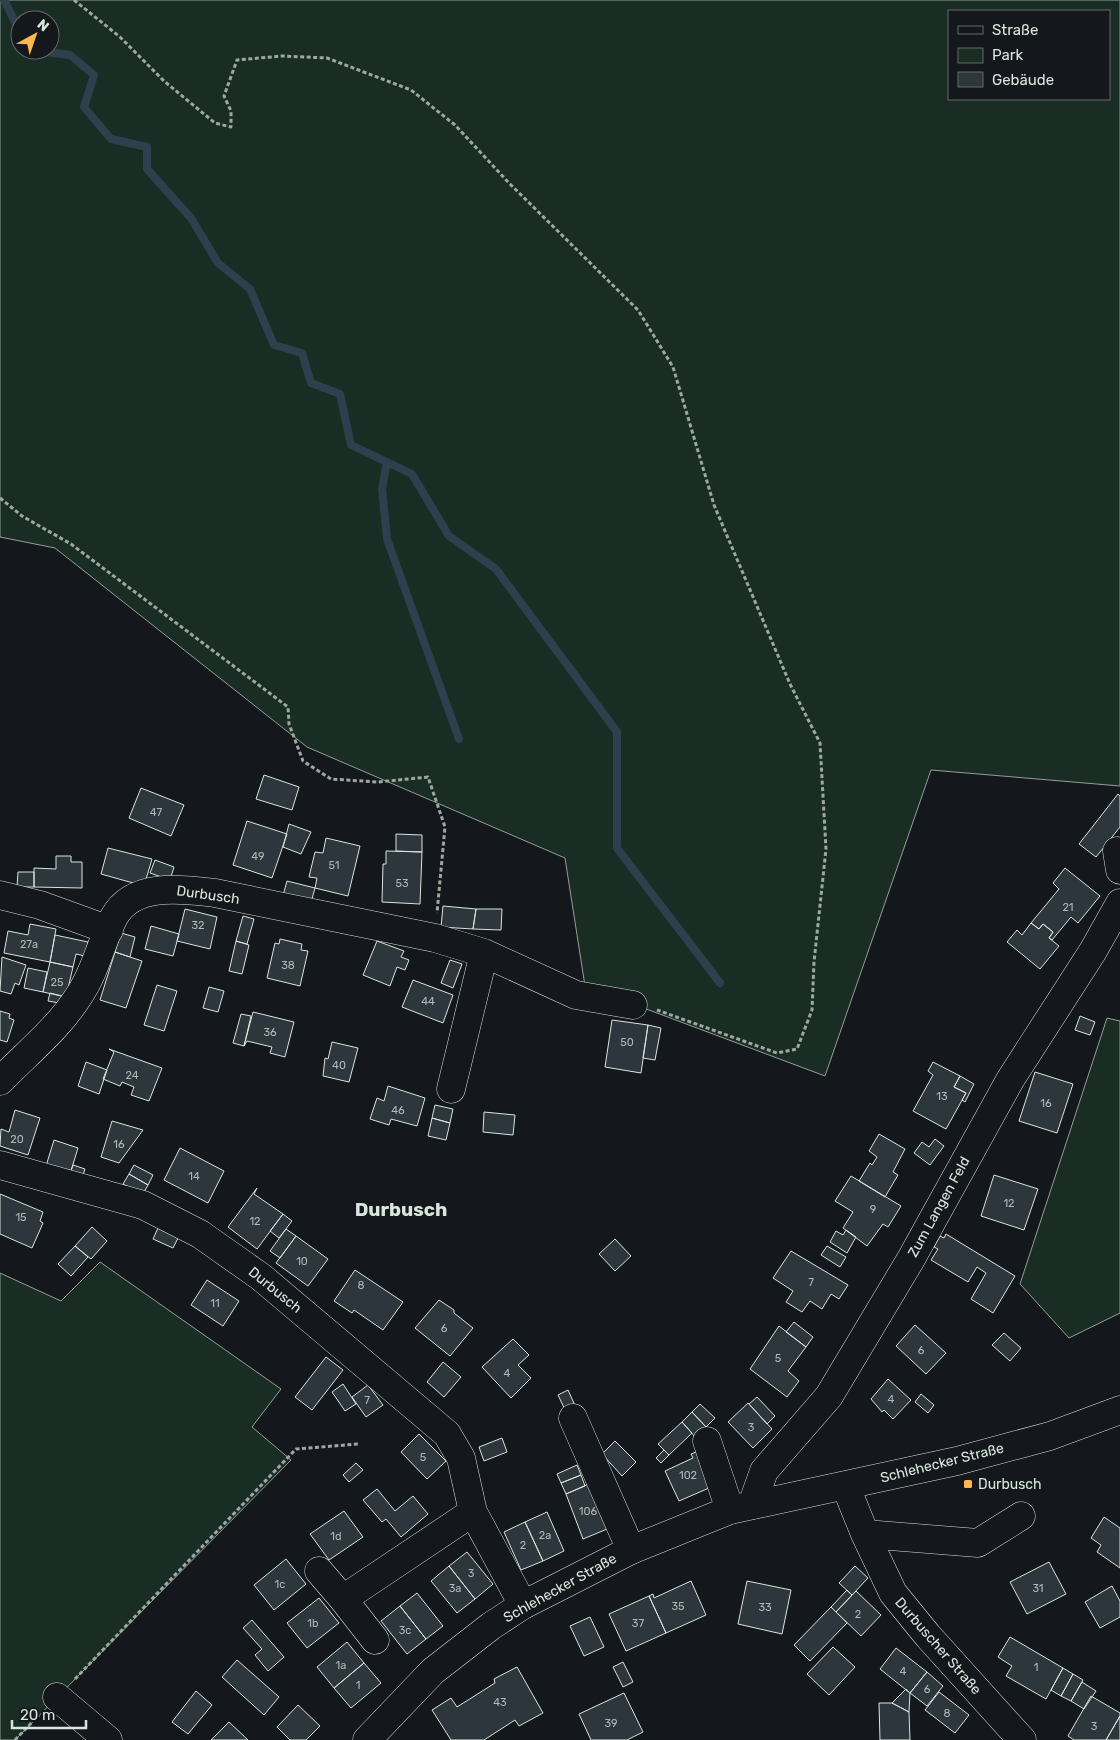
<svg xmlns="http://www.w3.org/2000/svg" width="1120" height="1740" font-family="Rubik,sans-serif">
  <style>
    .green { fill: #1a2d24; stroke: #939e99; fill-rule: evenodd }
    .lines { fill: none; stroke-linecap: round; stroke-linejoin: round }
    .stream { stroke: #2f3f4d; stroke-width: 8 }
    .building { fill: #2c363c; stroke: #d8e6dc }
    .minor-casing { stroke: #d8e6dc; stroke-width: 29 }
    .major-casing { stroke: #d8e6dc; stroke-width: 29 }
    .path { stroke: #9da8a2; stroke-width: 3; stroke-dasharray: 4 2.5; stroke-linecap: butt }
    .minor { stroke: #14181c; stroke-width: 28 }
    .major { stroke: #14181c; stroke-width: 28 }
    .poi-dot { fill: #ffb74d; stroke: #14181c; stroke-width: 2 }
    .labels { text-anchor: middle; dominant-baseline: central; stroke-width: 4; stroke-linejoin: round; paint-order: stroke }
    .number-label { font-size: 11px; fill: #adbab4 }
    .street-label { font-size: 14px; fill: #d8e6dc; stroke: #14181c }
    .poi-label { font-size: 14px; fill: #d8e6dc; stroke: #14181c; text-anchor: start }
    .district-label { font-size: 19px; font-weight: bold; fill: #d8e6dc; stroke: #14181c }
  </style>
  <rect width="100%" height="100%" fill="#14181c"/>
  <!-- green -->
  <path class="green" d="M0 0H1120V786L931 770 825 1076 585 986 565 858 307 747 55 548 0 537ZM949 11H1109V99H949ZM20 20H50V50H20Z
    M1107 1018 1120 1021V1313L1069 1338 1020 1284Z
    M100 1262 281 1389 252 1427 291 1460 15 1740H0V1273L61 1301Z"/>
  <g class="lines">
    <!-- stream -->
    <path class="stream" d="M4 0 20 32
      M29 50 70 55 94 75 84 107 111 139 147 147V169L191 218 218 263 250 289 274 345 302 353 311 383 340 394 351 445 412 474 449 536 496 569 617 732V848L720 983
      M387 462 382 489 387 539 459 739"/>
  </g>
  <!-- building -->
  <path class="building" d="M264 775 299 787 292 810 256 799Z
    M141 788 184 805 171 836 129 818Z
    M1118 794 1120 796V827L1096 857 1079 844Z
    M247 821 287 834 272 878 233 865Z
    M289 824 311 832 301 854 283 847Z
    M396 834 422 835V852L396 851Z
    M326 838 360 846 348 896 315 888 317 878 309 877 315 852 323 853Z
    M108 848 152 859 144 886 101 874Z
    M386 851 422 852 420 904 382 902 383 864H386Z
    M56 856H71V862H82V888L34 887V868L56 869Z
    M155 860 174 867 170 880 150 873Z
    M1065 868 1100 896 1078 923 1071 917 1052 940 1049 938 1053 932 1043 924 1039 929 1031 923 1059 889 1053 883Z
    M18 872H34V887H17Z
    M287 881 315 888 310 906 282 899Z
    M443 906 476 909 473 929 441 927Z
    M185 909 217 917 210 949 177 941Z
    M476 909H502L501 930 473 929Z
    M243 916 254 919 247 944 236 941Z
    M1031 923 1039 929 1043 924 1053 932 1049 938 1059 946 1040 969 1007 942 1017 930 1022 935Z
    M30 924 56 929 50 962 4 953 8 931 28 935Z
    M151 926 179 934 173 956 145 949Z
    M121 933 135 937 130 957 115 952Z
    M55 935 88 942 85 956 76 954 73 967 50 962Z
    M280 939 302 944 301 950 308 951 300 986 267 978 275 943 279 944Z
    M236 941 249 945 242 974 229 971Z
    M377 941 404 951 401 957 409 960 405 970 397 967 390 986 363 975Z
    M115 952 142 961 126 1008 100 1000Z
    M2 957 26 965 19 985 15 983 11 994 0 991Z
    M450 960 462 964 453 988 441 983Z
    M50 962 73 967 66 997 43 992Z
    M28 968 47 972 43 992 24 988Z
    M413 980 453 995 443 1023 402 1007Z
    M157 985 177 991 164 1031 144 1025Z
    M209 987 224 991 218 1012 203 1008Z
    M50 993 66 997 65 1004 48 1001Z
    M0 1011 10 1014 9 1018 14 1020 7 1042 0 1040Z
    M253 1012 294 1022 285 1057 270 1053 272 1047 247 1041 244 1046Z
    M241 1014 251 1016 244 1046 233 1043Z
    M1080 1016 1095 1022 1090 1035 1075 1030Z
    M612 1020 648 1025 641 1073 605 1067Z
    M648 1025 661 1028 655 1060 643 1058Z
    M332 1042 358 1048 349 1082 323 1076 325 1058 328 1059Z
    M109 1049 162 1068 149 1101 131 1095 134 1087 122 1082 120 1086 103 1079 114 1052Z
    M86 1062 107 1070 99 1094 78 1086Z
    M933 1062 960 1076 954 1087 966 1093 946 1129 913 1111 933 1075 928 1071Z
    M1035 1072 1073 1084 1057 1133 1019 1121Z
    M960 1076 974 1084 965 1102 962 1100 966 1093 954 1087Z
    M388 1086 425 1098 417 1126 391 1119 389 1125 370 1119 377 1098 384 1101Z
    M435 1105 453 1109 450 1123 432 1118Z
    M15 1110 40 1118 28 1155 0 1146 1 1129 9 1132Z
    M484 1112 515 1115 513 1135 483 1132Z
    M432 1118 450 1123 446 1140 428 1136Z
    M112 1121 143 1130 119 1163 101 1157Z
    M879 1134 905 1149 893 1172 898 1175 885 1197 859 1181 870 1163 872 1165 877 1157 869 1151Z
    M935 1139 944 1146 930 1165 914 1153 922 1142 929 1147Z
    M54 1140 78 1148 70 1174 46 1166Z
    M180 1148 224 1171 208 1203 164 1180Z
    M73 1165 85 1169 82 1178 70 1174Z
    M134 1165 153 1175 148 1185 129 1174Z
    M129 1174 148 1185 143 1194 123 1184Z
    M994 1175 1038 1189 1024 1230 981 1216Z
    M851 1176 901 1206 888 1227 883 1224 867 1246 843 1228 853 1212 835 1201Z
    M257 1188 254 1194 283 1214 257 1249 228 1227Z
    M0 1194 43 1212 40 1221 43 1223 32 1248 0 1234Z
    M283 1214 292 1221 279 1238 270 1231Z
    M92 1227 107 1241 91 1259 75 1246Z
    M158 1228 178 1238 173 1248 153 1239Z
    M286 1229 296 1236 280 1258 270 1251Z
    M846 1230 856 1237 847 1253 830 1242 836 1231 843 1235Z
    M946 1234 1015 1276 993 1313 971 1299 986 1273 977 1267 968 1282 931 1260 938 1249 934 1247 940 1236 944 1238Z
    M296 1236 328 1259 308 1286 276 1263Z
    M615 1239 631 1256 615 1271 599 1254Z
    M75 1246 88 1257 71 1276 58 1264Z
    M827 1246 846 1257 840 1267 821 1255Z
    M791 1251 848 1285 839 1299 831 1294 822 1309 810 1301 802 1312 786 1302 793 1291 773 1278Z
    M355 1270 403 1302 383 1330 354 1310 352 1313 334 1301Z
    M207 1280 239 1301 223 1326 191 1305Z
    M439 1300 454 1310V1313L473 1328 450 1356 415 1328Z
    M794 1322 813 1337 806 1347 786 1332Z
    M915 1325 946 1353 926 1374 896 1346Z
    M779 1326 806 1347 788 1371 799 1381 787 1397 750 1369Z
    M1004 1333 1021 1348 1010 1361 992 1345Z
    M513 1339 529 1355 518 1365 531 1378 511 1398 482 1367Z
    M326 1357 343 1370 312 1410 295 1397Z
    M443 1362 461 1377 444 1397 427 1382Z
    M888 1379 911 1400 893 1419 884 1410 882 1412 871 1399Z
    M343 1384 356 1404 345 1411 332 1392Z
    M368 1385 383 1405 366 1417 352 1397Z
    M568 1390 577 1410 567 1414 558 1395Z
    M921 1394 934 1405 928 1413 915 1402Z
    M757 1397 775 1416 767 1424 749 1404Z
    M748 1403 772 1429 753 1448 728 1422Z
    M700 1404 715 1418 706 1427 692 1412Z
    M692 1412 706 1427 695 1437 682 1422Z
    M682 1422 692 1433 669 1455 658 1444Z
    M419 1434 446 1461 427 1479 401 1452Z
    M502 1438 507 1452 484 1461 479 1447Z
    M615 1441 636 1462 622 1476 602 1454Z
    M664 1450 669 1455 661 1463 656 1458Z
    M701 1450 709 1488 679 1501 665 1471 693 1458 691 1454Z
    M356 1463 363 1470 349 1482 343 1475Z
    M577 1465 581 1475 561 1483 557 1474Z
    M581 1475 585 1486 566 1494 561 1483Z
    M593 1482 612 1527 583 1539 566 1494Z
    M377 1489 395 1511 413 1496 428 1514 401 1537 386 1519 382 1522 363 1500Z
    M344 1511 363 1537 329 1560 310 1534Z
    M547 1512 564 1551 543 1561 525 1522Z
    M1104 1517 1120 1528V1568L1097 1552 1101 1545 1091 1538Z
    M525 1522 543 1561 521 1570 504 1532Z
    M467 1552 493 1584 475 1599 449 1566Z
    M286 1559 306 1584 274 1610 254 1585Z
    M1049 1562 1066 1594 1027 1614 1010 1582Z
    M449 1566 475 1599 457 1613 431 1581Z
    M855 1566 868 1578 852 1595 839 1583Z
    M691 1581 706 1615 666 1633 649 1596 653 1594 654 1598Z
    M747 1581 791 1590 782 1634 738 1624Z
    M1112 1586 1120 1601V1617L1100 1628 1085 1602Z
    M847 1590 852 1595 836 1612 831 1607Z
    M856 1591 881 1615 861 1636 836 1612Z
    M417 1593 443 1626 426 1639 400 1606Z
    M649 1596 666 1633 626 1651 609 1614Z
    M319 1598 339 1623 307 1648 287 1623Z
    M400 1606 426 1639 407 1654 381 1621Z
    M831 1607 847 1623 810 1661 794 1645Z
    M590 1617 604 1647 584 1656 570 1626Z
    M252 1620 284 1657 268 1671 255 1655 262 1649 243 1628Z
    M1010 1637 1063 1668 1046 1699 1006 1676 1012 1666 998 1657Z
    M347 1642 364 1663 334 1688 317 1667Z
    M833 1647 855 1667 829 1695 807 1674Z
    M896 1648 927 1672 910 1693 880 1669Z
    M237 1660 279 1697 264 1715 222 1677Z
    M623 1662 633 1682 623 1687 613 1667Z
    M364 1663 381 1683 351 1708 334 1688Z
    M517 1667 543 1713 519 1726 515 1720 484 1740H451L432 1710 451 1698 457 1707 495 1683 494 1679Z
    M1063 1668 1073 1674 1061 1696 1051 1690Z
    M927 1672 943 1686 927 1706 910 1693Z
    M1073 1674 1083 1680 1071 1701 1061 1696Z
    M1082 1682 1096 1691 1084 1709 1071 1701Z
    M906 1689 910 1693 909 1712 892 1703Z
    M196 1691 212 1705 188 1734 172 1722Z
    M939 1692 969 1715 955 1733 925 1710Z
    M624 1693 643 1732 627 1740H591L579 1714Z
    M1091 1696 1120 1713V1716L1106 1740H1074L1068 1736Z
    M879 1703H892L909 1712 910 1740H880Z
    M298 1705 320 1726 306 1740H290L277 1727Z
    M1120 1716V1740H1106Z
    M229 1722 248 1740H211Z"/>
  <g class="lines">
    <!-- minor casing -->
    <g class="minor-casing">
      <path id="minor" d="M1117 851 1120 870
        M0 895 40 905 109 930
        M0 1081C27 1053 59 1028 80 994 96 970 101 942 114 917 133 882 182 889 215 893L435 938 484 953 576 995 633 1005
        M451 1089 484 953
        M0 1165 143 1205 200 1234 261 1277 447 1434 461 1458 473 1512 523 1605
        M573 1418 631 1550
        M707 1441 730 1510
        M846 1487 865 1534 893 1593 928 1636 1022 1740
        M752 1505 764 1471 829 1396 911 1259 1010 1080 1093 951 1120 903
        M865 1534 978 1543 1021 1516
        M319 1571 343 1599
        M375 1640 343 1599 473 1512
        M57 1697 108 1740"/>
    </g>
    <!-- major casing -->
    <g class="major-casing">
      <path id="major" d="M367 1740 433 1671 491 1626 523 1605 631 1550 730 1510 957 1461 1050 1436 1120 1410"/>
    </g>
    <!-- path -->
    <path class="path" d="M74 0 120 37 164 81 215 123 231 127V111L224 96 237 60 282 56 327 58 411 90 455 125 509 183 638 310 673 367 714 505 790 684 820 743 826 849 814 962 812 1010 797 1049 777 1053 657 1010
      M0 498 22 516 71 544 288 707 289 724 303 761 331 779 378 782 428 777 445 827 437 913
      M75 1679 296 1449 358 1444
      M15 1740 39 1715"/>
    <!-- minor -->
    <use href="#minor" class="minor"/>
    <!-- major -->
    <use href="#major" class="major"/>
  </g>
  <!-- markers -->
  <rect class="poi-dot" x="963" y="1479" width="10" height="10" rx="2.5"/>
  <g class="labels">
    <!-- number labels -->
    <g class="number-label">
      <text x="156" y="812">47</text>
      <text x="258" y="856">49</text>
      <text x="334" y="865">51</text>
      <text x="402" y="883">53</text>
      <text x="1068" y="907">21</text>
      <text x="198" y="925">32</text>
      <text x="29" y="944">27a</text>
      <text x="288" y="965">38</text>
      <text x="57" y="982">25</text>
      <text x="428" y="1001">44</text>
      <text x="270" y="1032">36</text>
      <text x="627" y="1042">50</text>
      <text x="339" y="1065">40</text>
      <text x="132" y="1075">24</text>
      <text x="942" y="1096">13</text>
      <text x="1046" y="1103">16</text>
      <text x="398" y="1110">46</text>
      <text x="17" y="1139">20</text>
      <text x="119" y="1144">16</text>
      <text x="194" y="1176">14</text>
      <text x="1009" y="1203">12</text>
      <text x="873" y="1209">9</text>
      <text x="21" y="1217">15</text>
      <text x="255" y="1221">12</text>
      <text x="302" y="1261">10</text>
      <text x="811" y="1282">7</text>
      <text x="361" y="1285">8</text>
      <text x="215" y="1303">11</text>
      <text x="444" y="1328">6</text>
      <text x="921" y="1350">6</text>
      <text x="778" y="1358">5</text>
      <text x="507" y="1373">4</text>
      <text x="891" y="1399">4</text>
      <text x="367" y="1400">7</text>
      <text x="751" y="1427">3</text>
      <text x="423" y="1457">5</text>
      <text x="688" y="1475">102</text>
      <text x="588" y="1511">106</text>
      <text x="545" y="1535">2a</text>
      <text x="336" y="1536">1d</text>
      <text x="523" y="1545">2</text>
      <text x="471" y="1573">3</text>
      <text x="280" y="1584">1c</text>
      <text x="455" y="1588">3a</text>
      <text x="1038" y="1588">31</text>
      <text x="678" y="1606">35</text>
      <text x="765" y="1607">33</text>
      <text x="858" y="1614">2</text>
      <text x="313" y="1623">1b</text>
      <text x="638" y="1623">37</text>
      <text x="405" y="1630">3c</text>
      <text x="341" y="1665">1a</text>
      <text x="1036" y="1667">1</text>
      <text x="903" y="1671">4</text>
      <text x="358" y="1685">1</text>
      <text x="927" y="1689">6</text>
      <text x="500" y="1702">43</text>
      <text x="947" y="1713">8</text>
      <text x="611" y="1723">39</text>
      <text x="1094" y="1726">3</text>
    </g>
    <!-- street labels -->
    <g class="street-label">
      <text transform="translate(208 895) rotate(8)">Durbusch</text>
      <text transform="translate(939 1207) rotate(-61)">Zum Langen Feld</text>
      <text transform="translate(275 1290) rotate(39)">Durbusch</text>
      <text transform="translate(942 1463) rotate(-14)">Schlehecker Straße</text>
      <text transform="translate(560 1588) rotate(-29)">Schlehecker Straße</text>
      <text transform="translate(938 1646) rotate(49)">Durbuscher Straße</text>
    </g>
    <!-- poi labels -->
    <g class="poi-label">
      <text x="978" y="1484">Durbusch</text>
    </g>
    <!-- district labels -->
    <g class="district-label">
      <text x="401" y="1209">Durbusch</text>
    </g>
  </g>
  <!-- legend -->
  <rect x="948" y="10" width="162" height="90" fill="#14181c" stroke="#626a69"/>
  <rect x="958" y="26" width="25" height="8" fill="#14181c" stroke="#626a69"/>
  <text x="992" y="35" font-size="15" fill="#d8e6dc">Straße</text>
  <rect x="958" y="48" width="25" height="15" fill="#1a2d24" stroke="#626a69"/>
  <text x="992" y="60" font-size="15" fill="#d8e6dc">Park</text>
  <rect x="958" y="72" width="25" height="15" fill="#2c363c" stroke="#626a69"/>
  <text x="992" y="85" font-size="15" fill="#d8e6dc">Gebäude</text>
  <!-- north arrow -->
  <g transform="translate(35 35) rotate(40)"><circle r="24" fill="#14181c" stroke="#626a69"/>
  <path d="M0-4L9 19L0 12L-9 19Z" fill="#ffb74d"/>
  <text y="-8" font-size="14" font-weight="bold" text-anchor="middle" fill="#d8e6dc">N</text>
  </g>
  <!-- scale -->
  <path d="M12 1720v8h74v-8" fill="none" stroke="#d8e6dc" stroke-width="2.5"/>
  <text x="20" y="1720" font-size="15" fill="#d8e6dc" stroke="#14181c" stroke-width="4" paint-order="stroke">20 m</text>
</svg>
